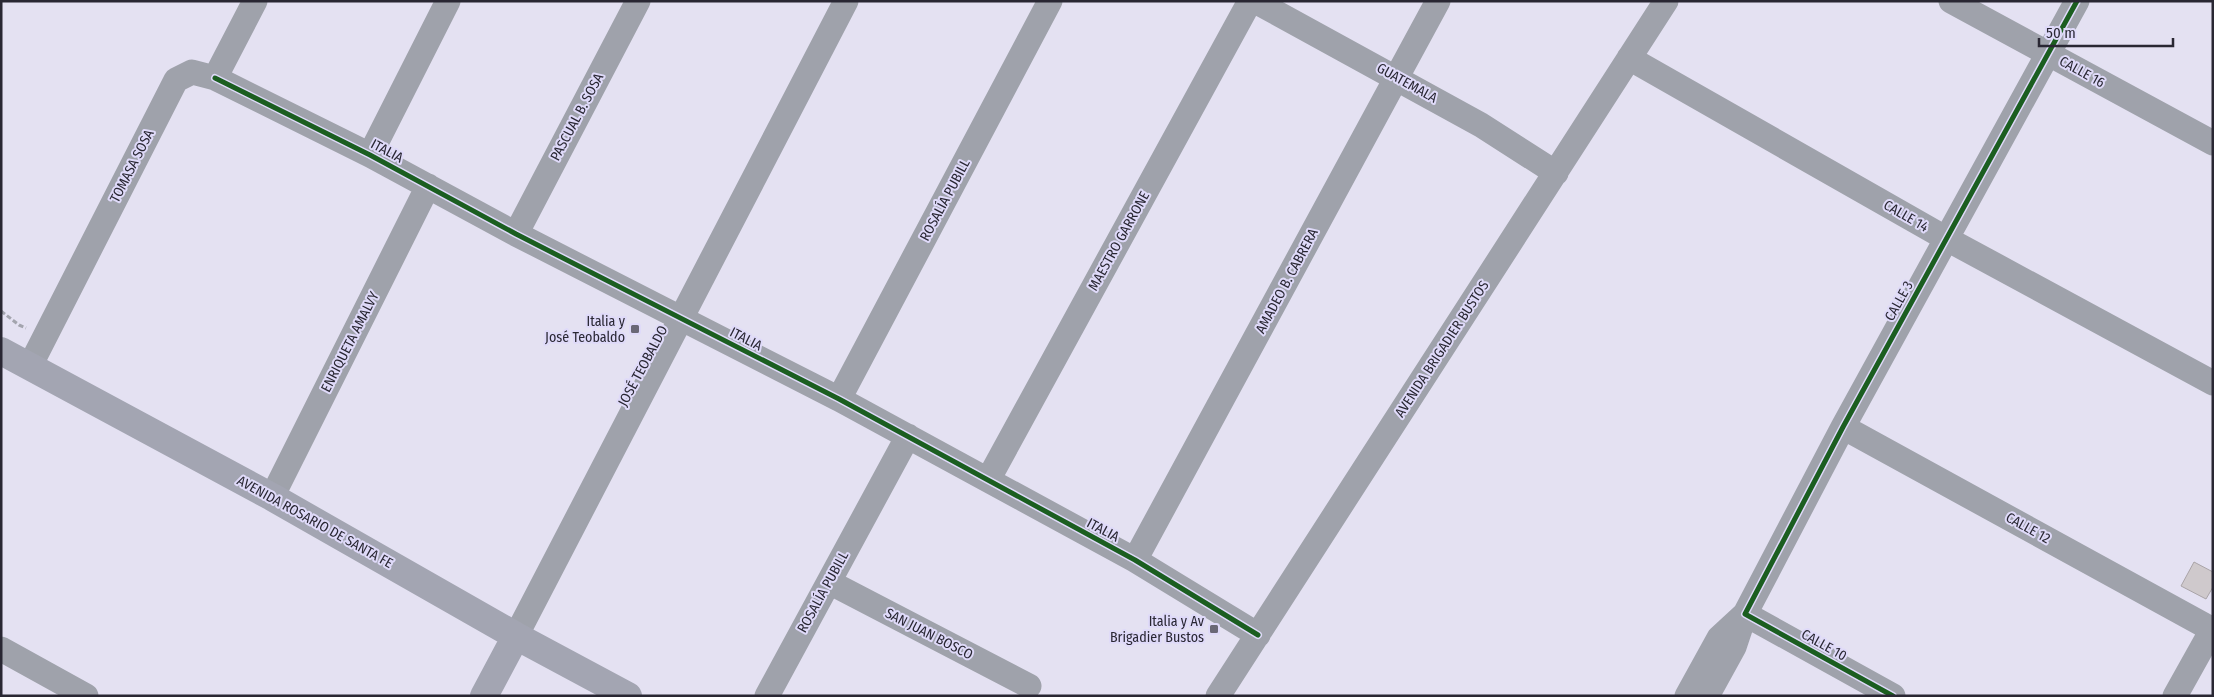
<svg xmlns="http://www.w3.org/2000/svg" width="2214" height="697" font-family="'Fira Sans Condensed',sans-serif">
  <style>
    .building { fill: #cfc9cc; stroke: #aaa4a8 }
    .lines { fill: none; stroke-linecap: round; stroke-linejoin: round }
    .path { stroke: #a3a4ae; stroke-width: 3; stroke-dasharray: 5 2.5; stroke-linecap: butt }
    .minor { stroke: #9fa2ab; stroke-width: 25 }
    .major { stroke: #a3a5b2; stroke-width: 28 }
    .cycleway-casing { stroke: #dfdaf9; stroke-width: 8 }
    .cycleway { stroke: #1b5e20; stroke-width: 5 }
    .poi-dot { fill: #6a6876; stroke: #dfdaf9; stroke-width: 2 }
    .labels { text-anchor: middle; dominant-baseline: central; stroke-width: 4; stroke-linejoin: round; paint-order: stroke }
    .street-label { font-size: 14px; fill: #292733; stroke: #dfdaf9 }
    .poi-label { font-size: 14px; fill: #292733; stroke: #dfdaf9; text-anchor: end }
  </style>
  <rect width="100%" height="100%" fill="#e4e1f2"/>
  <!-- building -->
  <path class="building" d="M2194 562 2213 572V587L2206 599 2181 586Z"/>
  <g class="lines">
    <!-- path -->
    <path class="path" d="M1 311 19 325 26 328"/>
    <!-- minor -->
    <path class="minor" d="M1255 1 1481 125 1556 173
      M1951 1 2213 143
      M1629 58 1947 239 2213 383
      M215 78 370 155 516 234 839 399 1135 560 1258 635
      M370 155 448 1
      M516 234 638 1
      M30 366 176 80 192 72 215 78 255 1
      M839 399 1050 1
      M1843 427 2213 630
      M988 480 1250 1
      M272 497 428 186
      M1135 560 1438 1
      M829 582 1029 686
      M516 636 846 1
      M1 649 86 696
      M767 696 908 436
      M1218 696 1666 1
      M1687 696 1719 638 1745 614 1734 647 1707 696
      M1893 696 1745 614 1843 427 2077 1
      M2175 696 2213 628"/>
    <!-- major -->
    <path class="major" d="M1 351 272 497 516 636 628 696
      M484 696 516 636"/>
    <!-- cycleway casing -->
    <g class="cycleway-casing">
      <path id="cycleway" d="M215 78 370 155 516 234 839 399 1135 560 1258 635
        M1893 696 1745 614 1843 427 2077 1"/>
    </g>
    <!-- cycleway -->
    <use href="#cycleway" class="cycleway"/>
  </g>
  <!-- markers -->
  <g class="poi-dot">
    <rect x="630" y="324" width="10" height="10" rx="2.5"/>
    <rect x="1209" y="624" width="10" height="10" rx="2.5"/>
  </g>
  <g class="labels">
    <!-- street labels -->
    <g class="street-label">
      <text transform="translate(2082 72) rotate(29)">CALLE 16</text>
      <text transform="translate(1407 83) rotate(29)">GUATEMALA</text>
      <text transform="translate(577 117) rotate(-62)">PASCUAL B. SOSA</text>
      <text transform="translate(387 151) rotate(28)">ITALIA</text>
      <text transform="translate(132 166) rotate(-63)">TOMASA SOSA</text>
      <text transform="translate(945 200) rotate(-62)">ROSALÍA PUBILL</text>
      <text transform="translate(1906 216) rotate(30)">CALLE 14</text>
      <text transform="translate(1119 241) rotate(-61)">MAESTRO GARRONE</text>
      <text transform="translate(1287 281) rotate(-62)">AMADEO B. CABRERA</text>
      <text transform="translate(1899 301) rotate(-61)">CALLE 3</text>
      <text transform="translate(746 339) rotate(27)">ITALIA</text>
      <text transform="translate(350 342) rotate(-63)">ENRIQUETA AMALVY</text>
      <text transform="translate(1442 349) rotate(-57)">AVENIDA BRIGADIER BUSTOS</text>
      <text transform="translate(643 366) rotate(-62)">JOSÉ TEOBALDO</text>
      <text transform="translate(315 522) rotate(29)">AVENIDA ROSARIO DE SANTA FE</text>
      <text transform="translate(2028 528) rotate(29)">CALLE 12</text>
      <text transform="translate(1103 530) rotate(28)">ITALIA</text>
      <text transform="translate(823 592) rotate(-61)">ROSALÍA PUBILL</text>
      <text transform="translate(929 634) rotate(27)">SAN JUAN BOSCO</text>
      <text transform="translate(1824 645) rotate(29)">CALLE 10</text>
    </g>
    <!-- poi labels -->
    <g class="poi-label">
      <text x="625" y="321">Italia y<tspan x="625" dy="16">José Teobaldo</tspan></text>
      <text x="1204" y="621">Italia y Av<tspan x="1204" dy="16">Brigadier Bustos</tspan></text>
    </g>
  </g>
  <!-- border -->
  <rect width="2214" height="697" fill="none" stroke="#292733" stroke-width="5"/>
  <!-- scale -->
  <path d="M2039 38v8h134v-8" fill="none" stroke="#292733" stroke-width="2.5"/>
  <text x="2046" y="38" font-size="15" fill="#292733" stroke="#dfdaf9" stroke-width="4" paint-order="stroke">50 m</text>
</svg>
